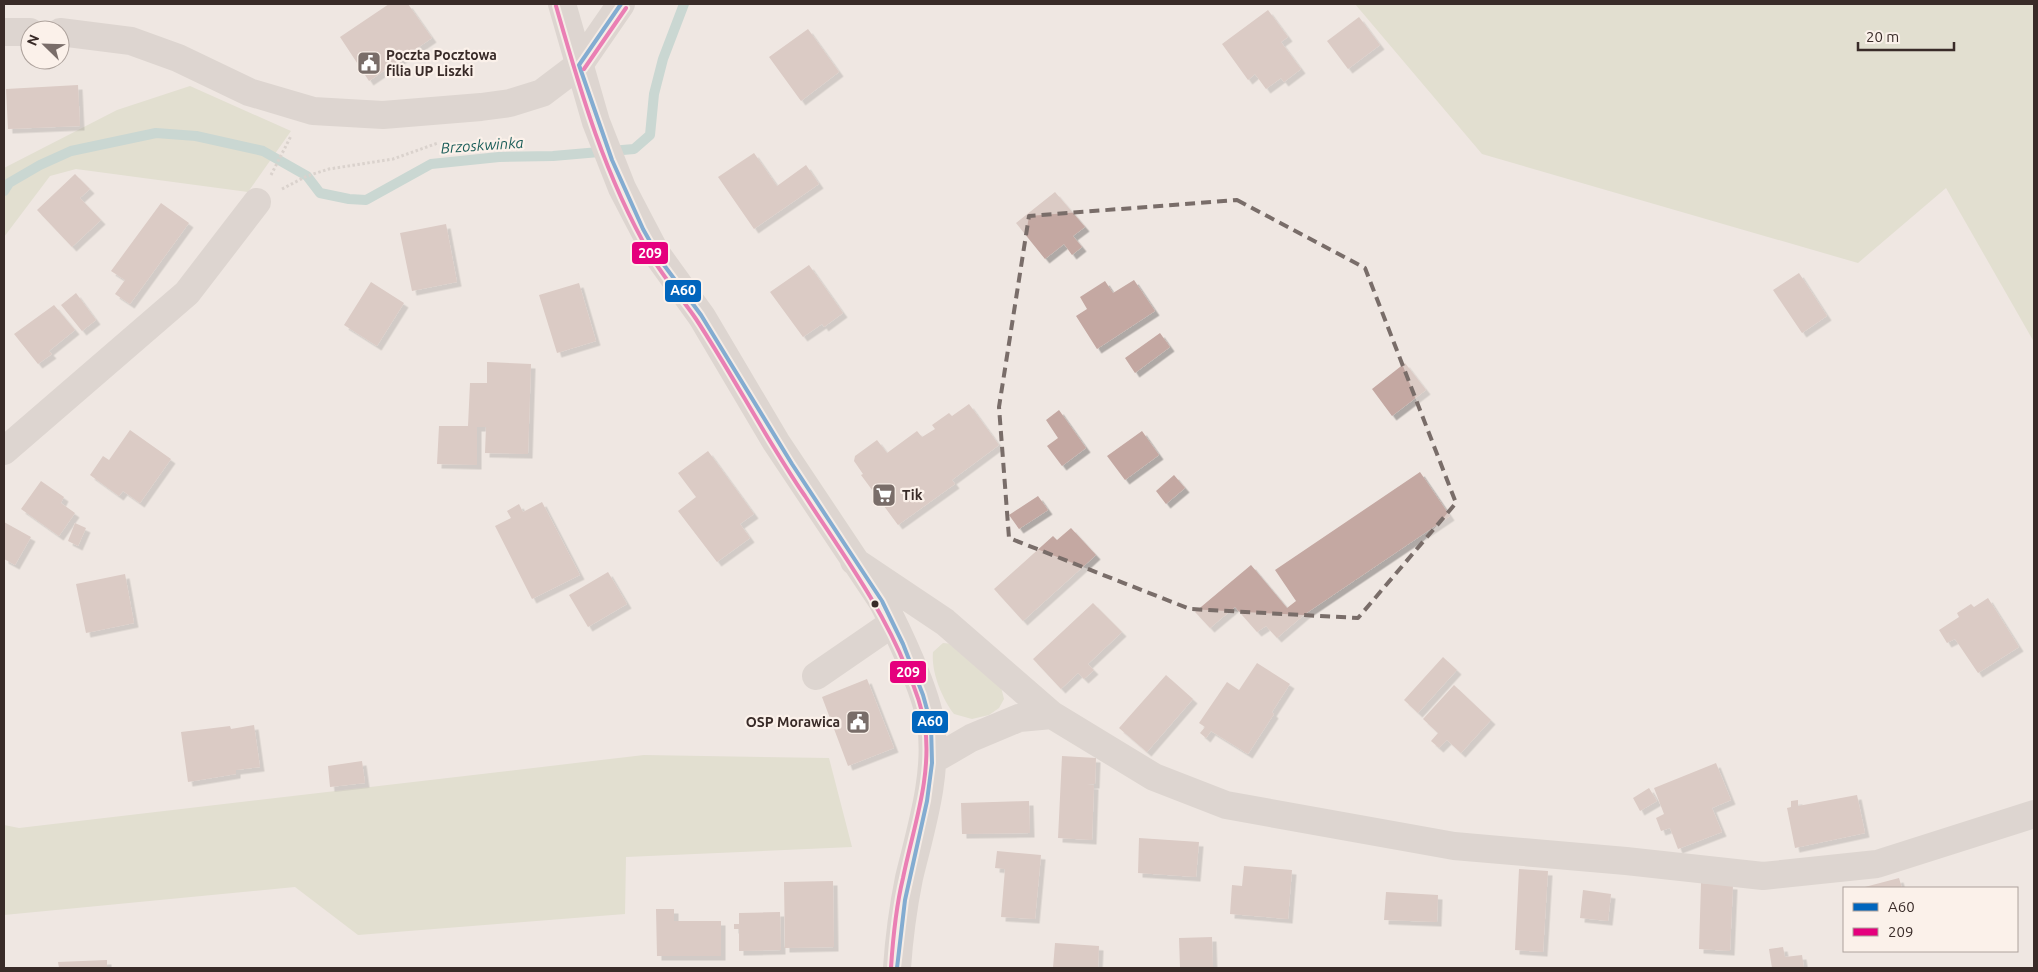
<svg xmlns="http://www.w3.org/2000/svg" width="2038" height="972" font-family="Ubuntu,sans-serif">
  <style>
    .green { fill: #d3d4bb }
    .lines { fill: none; stroke-linecap: round; stroke-linejoin: round }
    .stream { stroke: #9dc3be; stroke-width: 10 }
    .building { fill: #c4a8a2; filter: url(#shadow) }
    .path { stroke: #c1b8b3; stroke-width: 3; stroke-dasharray: 2.5 2.5; stroke-linecap: butt }
    .minor { stroke: #c8bfba; stroke-width: 28 }
    .bus-1-casing { stroke: #fbf1ea; stroke-width: 8 }
    .bus-2-casing { stroke: #fbf1ea; stroke-width: 8 }
    .bus-1 { stroke: #0065bd; stroke-width: 4 }
    .bus-2 { stroke: #e5007d; stroke-width: 4 }
    .marked { fill: none; stroke: #796d69; stroke-width: 4; stroke-dasharray: 10 6; stroke-linejoin: round }
    .bus-dot { fill: #392b28; stroke: #fbf1ea; stroke-width: 2 }
    .labels { text-anchor: middle; dominant-baseline: central; stroke-width: 4.5; stroke-linejoin: round; paint-order: stroke }
    .poi-label { font-size: 14px; font-weight: bold; fill: #392b28; stroke: #fbf1ea; text-anchor: start }
    .water-label { font-size: 15px; font-style: italic; fill: #1b5e59; stroke: #fbf1ea }
    .line-badge { stroke: #fbf1ea; stroke-width: 2 }
    .badge-label { font-size: 14px; text-anchor: middle; font-weight: bold; fill: #fff }
  </style>
  <defs>
    <filter id="shadow"><feDropShadow dx="4.5" dy="4.5" stdDeviation="0" flood-color="#0004"/></filter>
  </defs>
  <rect width="100%" height="100%" fill="#efe7e2"/>
  <!-- green -->
  <path class="green" d="M1355 4H2034V342L1946 188 1858 263 1482 154Z
    M190 86 291 131 248 192 76 169 50 176 4 237V168L117 110Z
    M943 643 954 644 1000 683 1004 699 999 708 989 715 972 719 954 714C942 698 931 672 933 652Z
    M644 755 829 758 852 847 626 857 625 914 358 935 295 887 4 915V825L19 828Z"/>
  <g class="lines">
    <!-- stream -->
    <path class="stream" d="M4 191 9 183 40 165 71 151 156 133 196 136 263 151 307 176 320 193 349 199 366 200 431 164 499 157 553 156 634 149 650 135 654 94 663 59 684 4"/>
  </g>
  <!-- building -->
  <path class="building" d="M389 4H408L432 38 369 81 340 37Z
    M1268 10 1288 37 1281 42 1301 69 1284 82 1281 78 1266 89 1255 74 1248 80 1222 44Z
    M1359 17 1380 45 1348 69 1327 41Z
    M808 29 839 72 801 101 769 57Z
    M78 85 80 126 8 129 6 89Z
    M754 153 777 186 806 165 819 184 754 229 718 177Z
    M75 174 90 189 80 198 101 220 72 247 37 210Z
    M1055 192 1085 227 1073 236 1082 247 1072 255 1064 244 1045 259 1016 223Z
    M161 203 189 223 130 304 115 294 125 280 111 271Z
    M446 224 457 282 412 291 400 233Z
    M809 265 843 313 824 327 822 324 803 337 770 292Z
    M1799 273 1827 316 1802 333 1773 290Z
    M1134 280 1155 311 1097 349 1076 316 1087 309 1080 297 1105 281 1113 293Z
    M371 282 404 303 377 346 344 325Z
    M579 283 596 341 557 353 539 295Z
    M76 293 96 320 82 331 61 305Z
    M54 305 75 330 49 351 52 354 38 364 14 334Z
    M1160 333 1170 347 1135 373 1125 358Z
    M487 362 531 364 528 454 485 453 486 427H477V465L437 464 439 426H468L470 383H487Z
    M1405 363 1426 390 1392 416 1372 389Z
    M969 404 999 445 952 480 955 484 898 525 861 475 863 474 854 461 855 456 877 440 887 453 917 431 922 437 935 429 932 425 949 413 952 416Z
    M1059 410 1086 448 1062 466 1047 446 1058 438 1046 420Z
    M130 430 171 459 140 503 123 491 119 496 90 475 103 456 109 460Z
    M1142 431 1159 455 1125 480 1107 456Z
    M708 451 754 514 740 524 750 538 717 562 678 511 696 497 678 473Z
    M1420 472 1450 516 1305 614 1277 638 1266 626 1257 632 1235 607 1210 628 1195 612 1251 565 1287 608 1296 601 1275 570Z
    M1174 475 1185 488 1166 504 1156 491Z
    M41 481 64 497 61 503 75 513 59 536 21 509Z
    M1038 496 1048 510 1019 529 1009 515Z
    M542 502 580 575 532 599 495 526 511 518 507 511 519 504 523 512Z
    M4 522 31 537 15 565 4 559Z
    M75 523 86 528 78 546 68 541Z
    M1071 528 1096 555 1023 621 994 589 1053 536 1057 540Z
    M608 572 627 604 588 627 569 595Z
    M125 574 134 623 86 633 76 584Z
    M1988 598 2019 647 1978 673 1955 639 1947 643 1939 630 1959 617 1957 613 1971 604 1974 607Z
    M1093 603 1122 632 1088 664 1094 670 1084 679 1078 673 1061 689 1033 659Z
    M1443 657 1457 670 1418 713 1404 700Z
    M1257 663 1290 684 1272 712 1274 714 1248 754 1211 731 1206 738 1200 733 1205 727 1199 723 1227 682 1239 690Z
    M1166 675 1193 699 1147 752 1119 728Z
    M867 679 894 748 848 766 822 697Z
    M1454 685 1491 720 1461 753 1447 740 1439 748 1431 741 1438 733 1423 719Z
    M254 725 260 767 236 770V774L188 782 181 732 230 726 231 729Z
    M1062 756 1096 758 1095 784H1087L1094 785 1092 840 1058 838Z
    M362 761 365 783 330 787 328 766Z
    M1716 763 1731 800 1712 808 1722 832 1678 849 1670 828 1661 831 1656 818 1664 814 1654 788Z
    M1649 788 1657 801 1640 811 1633 798Z
    M1857 795 1865 833 1795 848 1787 808 1791 807V801L1798 800V806Z
    M1029 801 1030 833 962 834 961 803Z
    M1139 838 1199 842 1196 877 1138 873Z
    M997 851 1041 855 1035 919 1001 917 1005 869 995 868Z
    M1244 866 1292 870 1288 919 1230 914 1232 885 1242 886Z
    M1519 869 1548 871 1543 952 1515 950Z
    M1899 878 1902 888H1861Z
    M833 881 834 947 785 948 784 882Z
    M1701 883 1733 885 1730 951 1699 949Z
    M1583 890 1611 894 1608 921 1580 918Z
    M1386 892 1438 895 1437 922 1384 920Z
    M656 909H674V921H721V956H657Z
    M780 912 781 950 739 951V929H734V924H739V913Z
    M1212 937 1213 968H1180L1179 938Z
    M1055 943 1099 946 1098 968H1053Z
    M1783 947 1785 957 1802 955 1804 968H1772L1769 949Z
    M107 960V968H59L58 962Z"/>
  <g class="lines">
    <!-- path -->
    <path class="path" d="M271 175 291 136
      M282 189 307 176 329 169 393 159 438 143"/>
    <!-- minor -->
    <path class="minor" d="M562 4 596 122 622 188 636 215 656 253 702 317 776 442 882 601C898 631 926 691 931 724 938 775 921 828 909 878 903 908 899 938 897 968
      M4 32H30
      M60 32 131 41 178 58 249 92 313 111 383 115 481 107 510 103 542 93 579 65 621 4
      M4 451 187 293 257 202
      M854 561 945 622 1052 715 1154 777 1226 805 1454 846 1626 861 1763 876 1877 864 2034 814
      M816 676 893 623
      M933 760 971 738 1019 718 1052 715"/>
    <!-- bus-1 casing -->
    <g class="bus-1-casing">
      <path id="bus-1" d="M579 65 612 160 643 229 661 261 701 315 792 464 882 601 903 644 923 695 931 724 932 763 927 801 905 900 897 968
        M579 65 621 4"/>
    </g>
    <!-- bus-2 casing -->
    <g class="bus-2-casing">
      <path id="bus-2" d="M556 6C581 93 604 174 650 254 663 277 681 297 696 319 734 377 766 439 805 496 842 553 882 607 907 670 915 688 922 707 925 726 932 778 913 828 903 878 896 907 893 937 891 968
        M584 69 626 8"/>
    </g>
    <!-- bus-1 -->
    <use href="#bus-1" class="bus-1"/>
    <!-- bus-2 -->
    <use href="#bus-2" class="bus-2"/>
  </g>
  <!-- marked area -->
  <path d="M0 0H2038V972H0ZM1237 200 1365 268 1456 503 1358 618 1190 609 1009 538 999 407 1029 216Z" fill="#efe7e2" fill-opacity=".55" fill-rule="evenodd"/>
  <path class="marked" d="M1237 200 1365 268 1456 503 1358 618 1190 609 1009 538 999 407 1029 216Z"/>
  <!-- icons -->
  <defs>
    <g id="civic-square" transform="scale(1.25)"><rect x="-9" y="-9" width="18" height="18" rx="4" fill="#796d69" stroke="#fbf1ea"/><path d="M-.6-6.5H3V-4.5H.6V-3L4-1V1h2V6H-6V1h2V-1L-.6-3ZM-1.2 2.5V6h2.4V2.5Z" fill="#fff"/></g>
    <g id="supermarket-square" transform="scale(1.25)"><rect x="-9" y="-9" width="18" height="18" rx="4" fill="#796d69" stroke="#fbf1ea"/><path d="M-6-5.5h2.5l.6 2H6L4.5 2H-2.5L-4.4-4H-6ZM-1.5 3.2a1.3 1.3 0 1 0 .1 0ZM3 3.2a1.3 1.3 0 1 0 .1 0Z" fill="#fff"/></g>
  </defs>
  <g fill-rule="evenodd">
    <use href="#civic-square" x="369" y="63"/>
    <use href="#supermarket-square" x="884" y="495"/>
    <use href="#civic-square" x="858" y="722"/>
  </g>
  <!-- markers -->
  <circle class="bus-dot" cx="875" cy="604" r="4.5"/>
  <g class="labels">
    <!-- poi labels -->
    <g class="poi-label">
      <text x="386" y="55">Poczta Pocztowa<tspan x="386" dy="16">filia UP Liszki</tspan></text>
      <text x="902" y="495">Tik</text>
      <text x="840" y="722" text-anchor="end">OSP Morawica</text>
    </g>
    <!-- water labels -->
    <g class="water-label">
      <text transform="translate(482 145) rotate(-4)">Brzoskwinka</text>
    </g>
  </g>
  <g class="line-badge">
    <rect x="631" y="241" width="38" height="24" rx="5" fill="#e5007d"/>
    <rect x="664" y="279" width="38" height="24" rx="5" fill="#0065bd"/>
    <rect x="889" y="660" width="38" height="24" rx="5" fill="#e5007d"/>
    <rect x="911" y="710" width="38" height="24" rx="5" fill="#0065bd"/>
  </g>
  <g class="badge-label">
    <text x="650" y="258">209</text>
    <text x="683" y="295">A60</text>
    <text x="908" y="677">209</text>
    <text x="930" y="726">A60</text>
  </g>
  <!-- border -->
  <rect width="2038" height="972" fill="none" stroke="#392b28" stroke-width="10"/>
  <!-- legend -->
  <rect x="1843" y="887" width="175" height="65" fill="#fbf1ea" stroke="#ada29c"/>
  <rect x="1853" y="903" width="25" height="8" fill="#0065bd" stroke="#ada29c"/>
  <text x="1888" y="912" font-size="15" fill="#392b28">A60</text>
  <rect x="1853" y="928" width="25" height="8" fill="#e5007d" stroke="#ada29c"/>
  <text x="1888" y="937" font-size="15" fill="#392b28">209</text>
  <!-- north arrow -->
  <g transform="translate(45 45) rotate(293)"><circle r="24" fill="#fbf1ea" stroke="#ada29c"/>
  <path d="M0-4L9 19L0 12L-9 19Z" fill="#796d69"/>
  <text y="-8" font-size="14" font-weight="bold" text-anchor="middle" fill="#392b28">N</text>
  </g>
  <!-- scale -->
  <path d="M1858 42v8h96v-8" fill="none" stroke="#392b28" stroke-width="2.5"/>
  <text x="1866" y="42" font-size="15" fill="#392b28" stroke="#fbf1ea" stroke-width="4" paint-order="stroke">20 m</text>
</svg>
